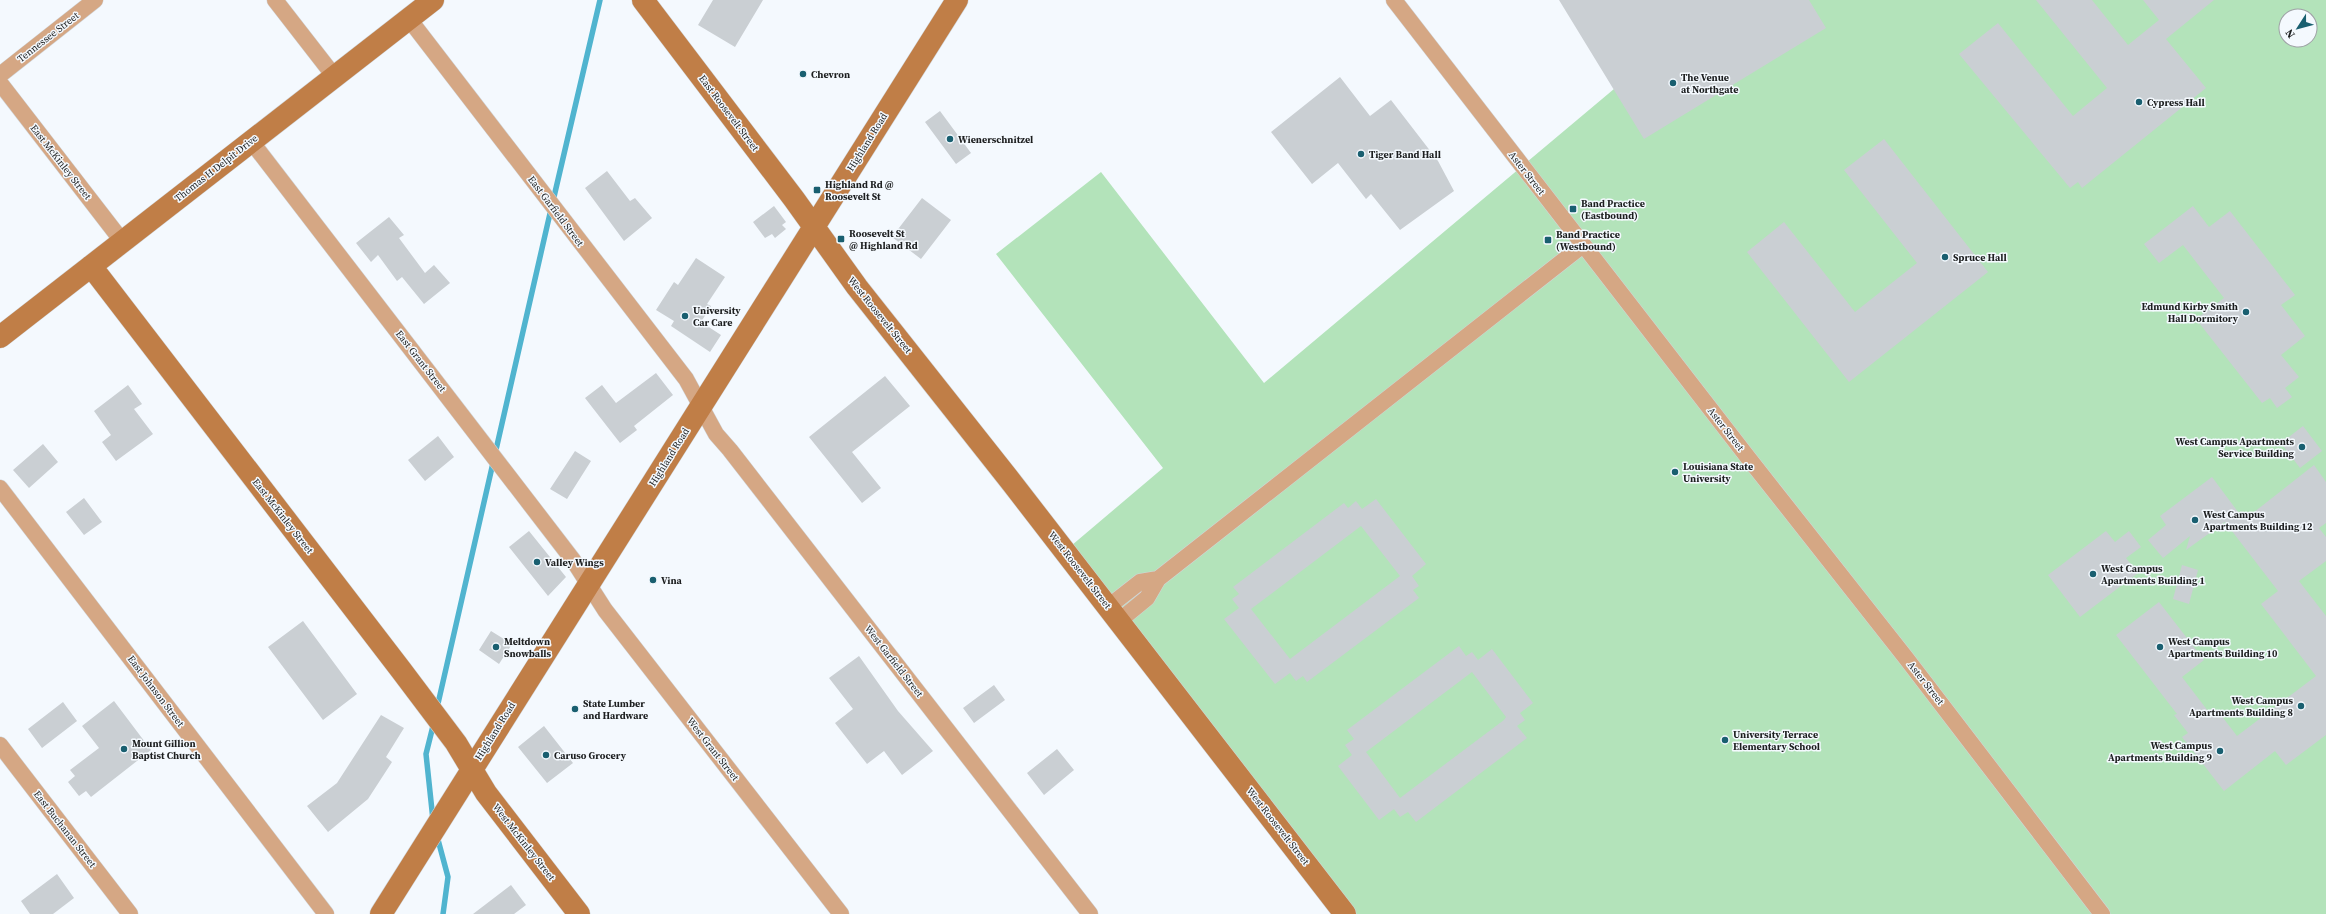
<svg xmlns="http://www.w3.org/2000/svg" width="2326" height="914" font-family="'Source Serif 4',serif">
  <style>
    .green { fill: #b3e3ba; fill-rule: evenodd }
    .lines { fill: none; stroke-linecap: round; stroke-linejoin: round }
    .stream { stroke: #50b4cf; stroke-width: 5.5 }
    .building { fill: #cacfd3; fill-rule: evenodd }
    .street-casing { stroke: #d1d6da; stroke-width: 17 }
    .secondary-casing { stroke: #d1d6da; stroke-width: 23 }
    .street { stroke: #d5a784; stroke-width: 16 }
    .secondary { stroke: #c07e47; stroke-width: 22 }
    .poi-dot { fill: #195f70; stroke: #f4f9fe; stroke-width: 1.5 }
    .labels { text-anchor: middle; dominant-baseline: central; stroke-width: 3; stroke-linejoin: round; paint-order: stroke }
    .street-label { font-size: 10px; fill: #1c1e1f; stroke: #f4f9fe }
    .poi-label { font-size: 10px; font-weight: bold; fill: #1c1e1f; stroke: #f4f9fe; text-anchor: start }
  </style>
  <rect width="100%" height="100%" fill="#f4f9fe"/>
  <!-- green -->
  <path class="green" d="M1720 0H2326V914H1345L1065 551 1163 468 996 254 1101 172 1264 383ZM2286 16H2310V40H2286Z"/>
  <g class="lines">
    <!-- stream -->
    <path class="stream" d="M553 201 600 0
      M437 708 551 209
      M433 820 426 754 434 722
      M437 836 448 877 443 914"/>
  </g>
  <!-- building -->
  <path class="building" d="M713 0H763L735 47 698 25Z
    M1559 0H1809L1826 28 1644 139Z
    M2036 0H2092L2128 45 2159 20 2143 0H2214L2166 39 2206 88 2082 188 2078 182 2070 188 1959 54 1998 23 2073 116 2107 88Z
    M1340 77 1370 116 1391 100 1438 161 1454 191 1400 230 1371 194 1366 199 1338 163 1312 184 1271 132Z
    M940 111 971 153 956 164 925 122Z
    M1884 139 1988 272 1849 382 1747 252 1784 222 1855 312 1917 263 1844 170Z
    M607 171 630 201 635 198 652 218 624 241 585 188Z
    M922 198 951 220 921 259 892 237Z
    M774 206 786 222 782 225 786 229 775 238 772 234 765 238 753 222Z
    M2193 206 2209 227 2230 211 2295 295 2281 305 2305 336 2281 355 2299 377 2285 388 2292 397 2277 408 2270 398 2262 403 2196 319 2224 298 2183 245 2159 263 2144 244Z
    M389 217 404 235 399 238 425 273 434 265 450 283 424 304 402 277 397 281 378 255 371 262 356 243Z
    M696 258 725 277 707 304 711 306 701 322 721 335 710 352 671 326 674 321 656 310 674 282 678 285Z
    M656 373 673 395 634 426 637 430 620 443 585 398 602 385 616 403Z
    M885 376 910 406 852 452 881 488 862 503 809 437Z
    M128 385 142 404 134 409 153 434 116 461 102 442 111 435 94 411Z
    M2303 426 2322 451 2300 468 2281 443Z
    M438 436 454 457 425 481 408 460Z
    M43 444 58 462 29 488 13 470Z
    M575 451 591 461 567 499 550 489Z
    M2314 465 2326 482V523L2319 528 2326 537V561L2299 581 2326 616V735L2286 765 2275 751 2224 791 2182 737 2188 733 2174 715 2177 714 2116 635 2159 602 2204 660 2182 677 2211 715 2217 710 2237 736 2316 676 2261 604 2278 591 2225 522 2186 550 2190 536 2163 558 2148 540 2166 525 2160 516 2212 477 2244 520Z
    M84 498 102 522 84 535 66 512Z
    M1376 499 1426 564 1412 576 1419 586 1413 590 1419 598 1307 682 1303 676 1296 681 1290 673 1275 684 1224 619 1239 608 1232 599 1239 594 1233 587 1344 503 1348 508 1356 501 1362 509ZM1361 526 1400 576 1290 659 1251 609Z
    M529 531 566 577 548 596 509 547Z
    M2106 531 2115 542 2129 531 2141 547 2126 558 2138 573 2080 617 2048 575Z
    M2182 565 2198 570 2189 604 2173 599Z
    M303 621 357 694 323 720 268 647Z
    M491 631 512 644 499 664 479 650Z
    M1459 646 1466 656 1472 652 1478 660 1492 649 1533 703 1520 713 1525 720 1517 726 1527 738 1416 822 1408 812 1400 817 1394 809 1379 820 1338 766 1352 755 1345 745 1354 739 1347 730ZM1472 672 1506 717 1504 720 1400 798 1366 752Z
    M859 656 898 711 933 751 902 775 884 751 867 764 835 723 853 709 829 678Z
    M994 685 1005 700 974 723 963 708Z
    M114 701 151 750 91 797 86 791 79 796 68 782 75 776 70 770 99 748 82 726Z
    M63 702 77 721 42 748 28 729Z
    M381 715 404 728 386 757 392 762 368 799 328 832 307 806 337 783Z
    M544 726 573 763 547 783 518 747Z
    M1057 749 1074 770 1044 795 1027 773Z
    M57 874 74 898 53 914H30L21 901Z
    M511 885 526 905 514 914H473Z"/>
  <g class="lines">
    <!-- street casing -->
    <g class="street-casing">
      <path id="street" d="M275 0 334 76
        M1394 0 1746 455 1906 658 2102 914
        M409 19 686 379 716 434 730 450 1090 914
        M0 75 95 0
        M0 83 122 241
        M251 141 573 560 605 610 841 914
        M0 488 326 914
        M1108 607 1140 582 1158 579
        M1119 621 1147 598 1158 579 1583 245
        M0 745 130 914"/>
    </g>
    <!-- secondary casing -->
    <g class="secondary-casing">
      <path id="secondary" d="M643 0 794 199 857 287 1012 483 1345 914
        M91 266 401 670 456 743 486 793 579 914
        M0 337 433 0
        M381 914 957 0"/>
    </g>
    <!-- street -->
    <use href="#street" class="street"/>
    <!-- secondary -->
    <use href="#secondary" class="secondary"/>
  </g>
  <!-- markers -->
  <g class="poi-dot">
    <circle cx="803" cy="74" r="4"/>
    <circle cx="1673" cy="83" r="4"/>
    <circle cx="2139" cy="102" r="4"/>
    <circle cx="950" cy="139" r="4"/>
    <circle cx="1361" cy="154" r="4"/>
    <rect x="813" y="186" width="8" height="8" rx="2"/>
    <rect x="1569" y="205" width="8" height="8" rx="2"/>
    <rect x="837" y="235" width="8" height="8" rx="2"/>
    <rect x="1544" y="236" width="8" height="8" rx="2"/>
    <circle cx="1945" cy="257" r="4"/>
    <circle cx="2246" cy="312" r="4"/>
    <circle cx="685" cy="316" r="4"/>
    <circle cx="2302" cy="447" r="4"/>
    <circle cx="1675" cy="472" r="4"/>
    <circle cx="2195" cy="520" r="4"/>
    <circle cx="537" cy="562" r="4"/>
    <circle cx="2093" cy="574" r="4"/>
    <circle cx="653" cy="580" r="4"/>
    <circle cx="496" cy="647" r="4"/>
    <circle cx="2160" cy="647" r="4"/>
    <circle cx="2301" cy="706" r="4"/>
    <circle cx="575" cy="709" r="4"/>
    <circle cx="1725" cy="740" r="4"/>
    <circle cx="124" cy="749" r="4"/>
    <circle cx="2220" cy="751" r="4"/>
    <circle cx="546" cy="755" r="4"/>
  </g>
  <g class="labels">
    <!-- street labels -->
    <g class="street-label">
      <text transform="translate(48 37) rotate(-38)">Tennessee Street</text>
      <text transform="translate(729 113) rotate(53)">East Roosevelt Street</text>
      <text transform="translate(867 142) rotate(-58)">Highland Road</text>
      <text transform="translate(61 162) rotate(52)">East McKinley Street</text>
      <text transform="translate(216 168) rotate(-38)">Thomas H Delpit Drive</text>
      <text transform="translate(1527 173) rotate(52)">Aster Street</text>
      <text transform="translate(556 211) rotate(53)">East Garfield Street</text>
      <text transform="translate(880 315) rotate(51)">West Roosevelt Street</text>
      <text transform="translate(421 361) rotate(52)">East Grant Street</text>
      <text transform="translate(1726 429) rotate(52)">Aster Street</text>
      <text transform="translate(669 457) rotate(-58)">Highland Road</text>
      <text transform="translate(283 516) rotate(52)">East McKinley Street</text>
      <text transform="translate(1080 570) rotate(52)">West Roosevelt Street</text>
      <text transform="translate(894 661) rotate(52)">West Garfield Street</text>
      <text transform="translate(1926 683) rotate(52)">Aster Street</text>
      <text transform="translate(156 691) rotate(53)">East Johnson Street</text>
      <text transform="translate(495 731) rotate(-58)">Highland Road</text>
      <text transform="translate(713 749) rotate(52)">West Grant Street</text>
      <text transform="translate(1278 826) rotate(52)">West Roosevelt Street</text>
      <text transform="translate(65 829) rotate(52)">East Buchanan Street</text>
      <text transform="translate(524 842) rotate(52)">West McKinley Street</text>
    </g>
    <!-- poi labels -->
    <g class="poi-label">
      <text x="811" y="74">Chevron</text>
      <text x="1681" y="77">The Venue<tspan x="1681" dy="12">at Northgate</tspan></text>
      <text x="2147" y="102">Cypress Hall</text>
      <text x="958" y="139">Wienerschnitzel</text>
      <text x="1369" y="154">Tiger Band Hall</text>
      <text x="825" y="184">Highland Rd @<tspan x="825" dy="12">Roosevelt St</tspan></text>
      <text x="1581" y="203">Band Practice<tspan x="1581" dy="12">(Eastbound)</tspan></text>
      <text x="849" y="233">Roosevelt St<tspan x="849" dy="12">@ Highland Rd</tspan></text>
      <text x="1556" y="234">Band Practice<tspan x="1556" dy="12">(Westbound)</tspan></text>
      <text x="1953" y="257">Spruce Hall</text>
      <text x="2238" y="306" text-anchor="end">Edmund Kirby Smith<tspan x="2238" dy="12">Hall Dormitory</tspan></text>
      <text x="693" y="310">University<tspan x="693" dy="12">Car Care</tspan></text>
      <text x="2294" y="441" text-anchor="end">West Campus Apartments<tspan x="2294" dy="12">Service Building</tspan></text>
      <text x="1683" y="466">Louisiana State<tspan x="1683" dy="12">University</tspan></text>
      <text x="2203" y="514">West Campus<tspan x="2203" dy="12">Apartments Building 12</tspan></text>
      <text x="545" y="562">Valley Wings</text>
      <text x="2101" y="568">West Campus<tspan x="2101" dy="12">Apartments Building 1</tspan></text>
      <text x="661" y="580">Vina</text>
      <text x="504" y="641">Meltdown<tspan x="504" dy="12">Snowballs</tspan></text>
      <text x="2168" y="641">West Campus<tspan x="2168" dy="12">Apartments Building 10</tspan></text>
      <text x="2293" y="700" text-anchor="end">West Campus<tspan x="2293" dy="12">Apartments Building 8</tspan></text>
      <text x="583" y="703">State Lumber<tspan x="583" dy="12">and Hardware</tspan></text>
      <text x="1733" y="734">University Terrace<tspan x="1733" dy="12">Elementary School</tspan></text>
      <text x="132" y="743">Mount Gillion<tspan x="132" dy="12">Baptist Church</tspan></text>
      <text x="2212" y="745" text-anchor="end">West Campus<tspan x="2212" dy="12">Apartments Building 9</tspan></text>
      <text x="554" y="755">Caruso Grocery</text>
    </g>
  </g>
  <!-- north arrow -->
  <g transform="translate(2298 28) rotate(234)"><circle r="19" fill="#f4f9fe" stroke="#9ea1a5"/>
  <path d="M0-3L7 15L0 10L-7 15Z" fill="#195f70"/>
  <text y="-6" font-size="11" font-weight="bold" text-anchor="middle" fill="#1c1e1f">N</text>
  </g>
</svg>
